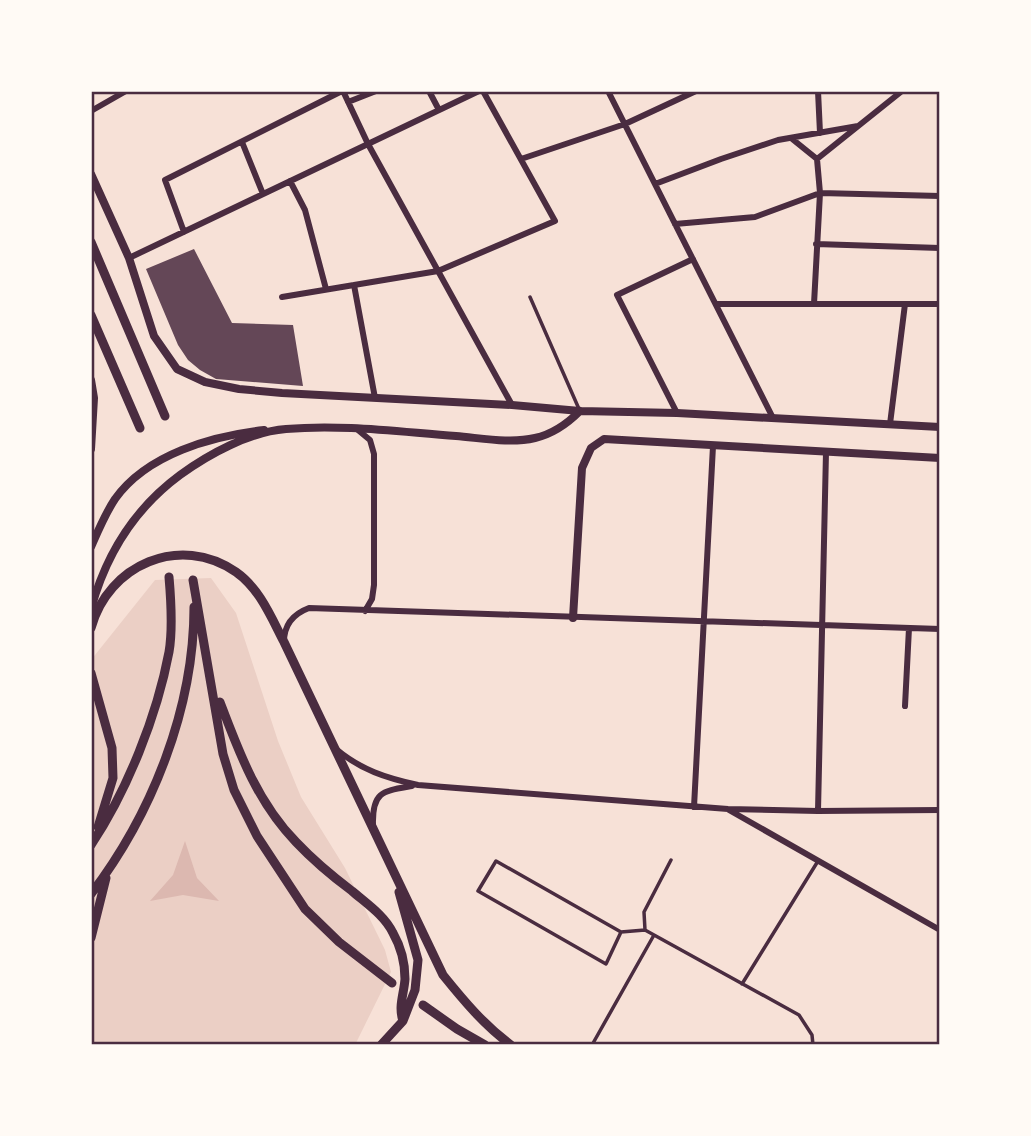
<svg xmlns="http://www.w3.org/2000/svg" width="1031" height="1136" font-family="Manrope,sans-serif">
  <style>
    .green { fill: #ebcfc5 }
    .water { fill: #dcb8b0 }
    .building { fill: #644757 }
    .lines { fill: none; stroke-linecap: round; stroke-linejoin: round }
    .service { stroke: #4a2c40; stroke-width: 3.5 }
    .minor { stroke: #4a2c40; stroke-width: 6 }
    .tertiary { stroke: #4a2c40; stroke-width: 8 }
    .secondary { stroke: #4a2c40; stroke-width: 9 }
    .neatline { fill: none; stroke: #4a2c40; stroke-width: 2.5 }
  </style>
  <rect width="100%" height="100%" fill="#f7e1d7"/>
  <!-- green -->
  <path class="green" d="M211 578 236 613 278 741 301 797 345 868 385 950 391 972 355 1045H91V660L155 580Z"/>
  <!-- water -->
  <path class="water" d="M185 841 197 878 219 901 183 895 150 901 173 875Z"/>
  <!-- building -->
  <path class="building" d="M194 249 232 323 293 325 303 386 216 379 200 370 188 360 178 345 146 269Z"/>
  <g class="lines">
    <!-- service -->
    <path class="service" d="M530 297 579 409
      M671 860 644 912 645 930 799 1015 812 1035 813 1045
      M621 932 496 861 478 891 606 964 621 932 645 930
      M742 984 818 861
      M592 1045 654 935"/>
    <!-- minor -->
    <path class="minor" d="M343 91 368 144 512 405
      M429 91 439 110
      M608 91 773 418
      M818 91 820 133
      M348 102 376 91
      M91 111 126 91
      M242 142 263 194
      M521 159 625 124 696 91
      M817 159 902 91
      M290 181 305 210 326 289
      M655 184 721 159 778 140 858 126
      M675 224 755 217 820 193 817 159 791 138
      M184 232 165 180 342 91
      M816 244 940 248
      M129 258 479 91
      M354 285 375 398
      M282 297 438 271 555 221 483 91
      M716 304H940
      M814 304 820 193 940 196
      M677 413 617 295 693 259
      M890 424 905 304
      M358 430 370 440 374 454V585L372 599 365 611
      M284 642C284 625 293 614 309 608L940 629
      M905 706 909 628
      M336 749C361 770 386 778 418 785L728 809 818 811 940 810
      M694 807 713 446
      M729 810 940 930
      M818 811 826 452
      M373 825C372 791 383 791 412 786"/>
    <!-- tertiary -->
    <path class="tertiary" d="M91 174 129 258 154 336 177 369 205 382 239 389 282 393 512 405 580 411 677 413 940 427
      M91 380 94 398 91 449
      M91 547C98 531 105 514 115 499 147 454 212 436 264 430
      M91 609C106 554 134 509 180 475 209 454 249 432 286 429 342 424 400 432 456 436 481 438 510 444 535 438 553 434 567 424 580 411
      M573 618 582 468 591 448 604 439 940 458"/>
    <!-- secondary -->
    <path class="secondary" d="M91 242 165 416
      M91 315 140 428
      M193 580 223 754 234 790 257 836 305 909 339 942 392 983
      M91 628C108 565 180 533 236 572 260 589 271 617 284 642L443 975C464 1001 484 1025 511 1045
      M91 673 112 748 113 778 98 827
      M220 702C239 752 257 802 296 842 313 860 332 876 352 891 367 904 384 915 393 933 401 947 405 962 405 979 404 994 398 1006 403 1021L381 1045
      M91 845C127 791 157 716 169 652 173 629 171 600 169 577
      M399 892 418 960 415 990 403 1021
      M91 894C152 814 194 709 194 607
      M91 938 106 878
      M423 1005 457 1029 485 1045"/>
  </g>
  <!-- border -->
  <rect width="1031" height="1136" fill="none" stroke="#fffaf5" stroke-width="186"/>
  <rect x="93" y="93" width="845" height="950" class="neatline"/>
</svg>
